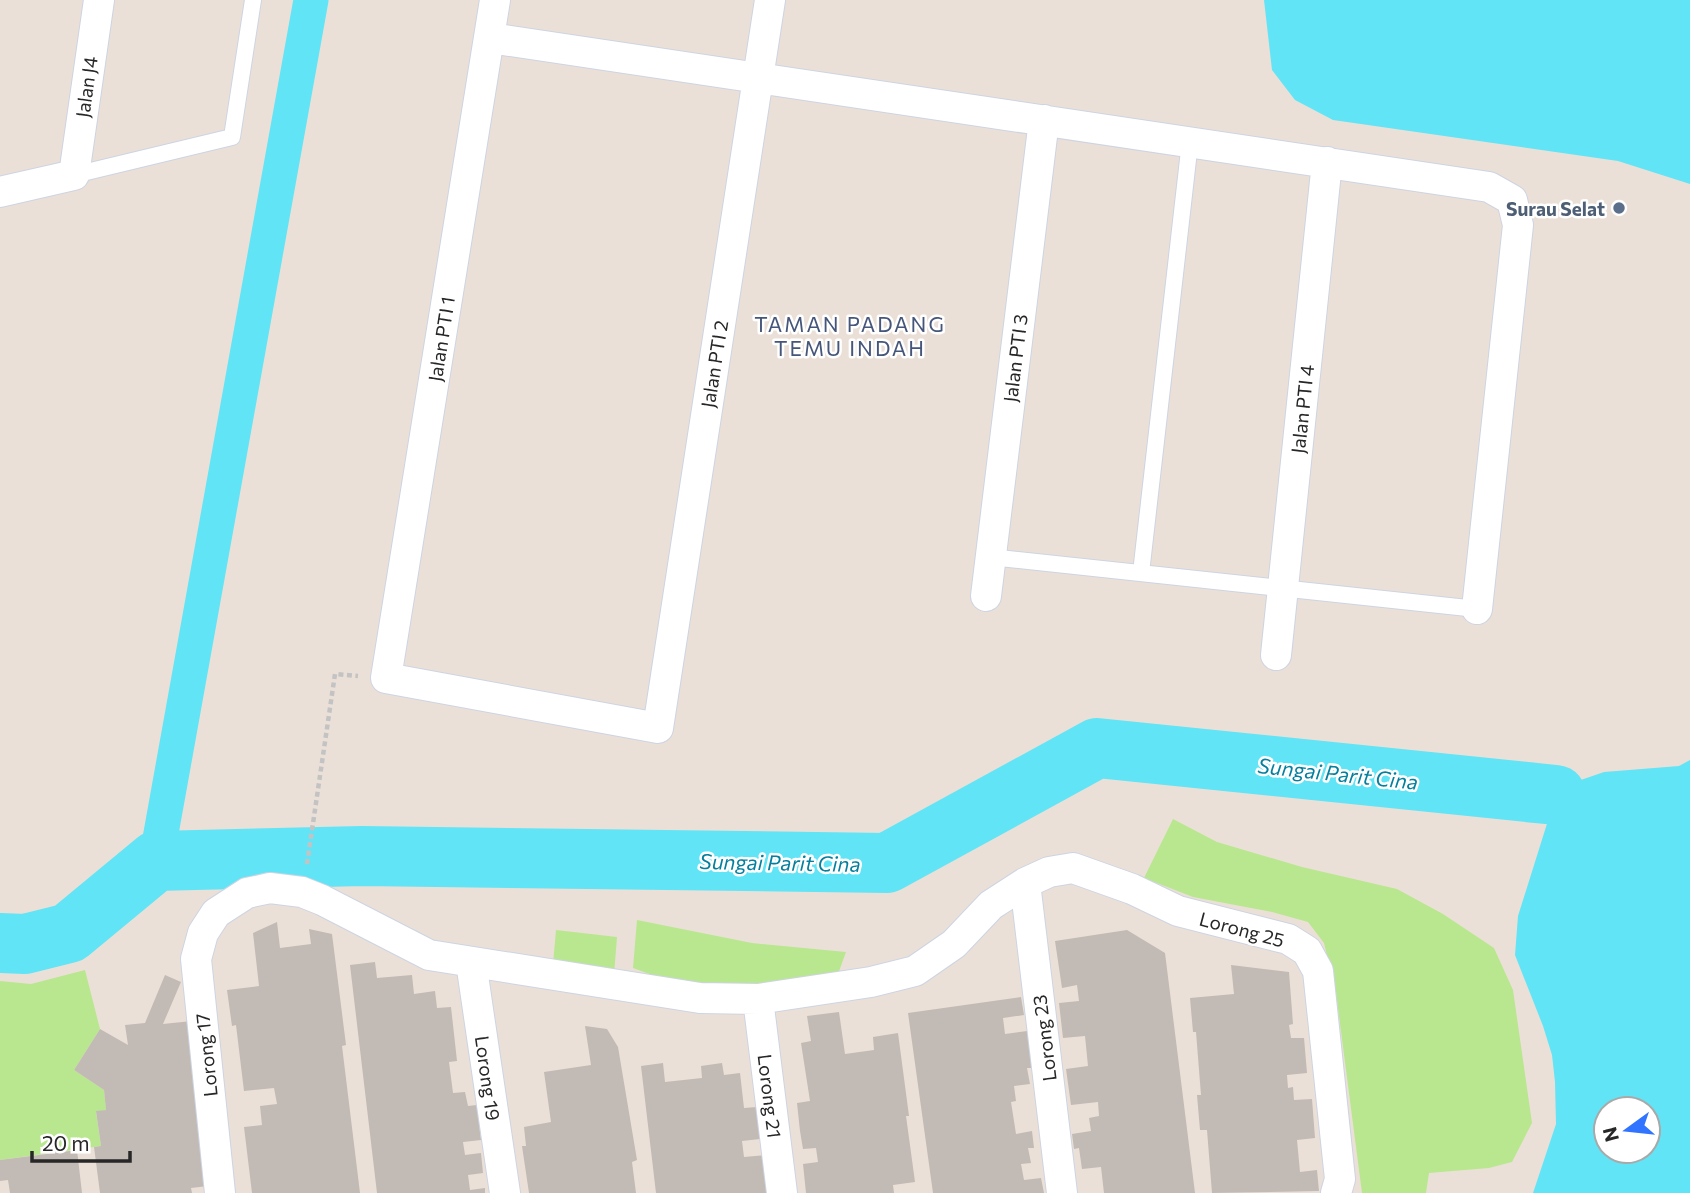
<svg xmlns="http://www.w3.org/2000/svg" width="1690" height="1193" font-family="Commissioner,sans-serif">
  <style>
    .green { fill: #b9e78f }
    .water { fill: #61e4f6; fill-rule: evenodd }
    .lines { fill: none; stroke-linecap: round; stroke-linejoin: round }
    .canal { stroke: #61e4f6; stroke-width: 35 }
    .river { stroke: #61e4f6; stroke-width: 60 }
    .building { fill: #c2bab4 }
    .service-casing { stroke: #cdd4e2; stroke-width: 18 }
    .minor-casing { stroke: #cdd4e2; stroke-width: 32 }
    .path { stroke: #c3c3c3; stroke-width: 4.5; stroke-dasharray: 5 3.5; stroke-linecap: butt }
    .service { stroke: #fff; stroke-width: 16 }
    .minor { stroke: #fff; stroke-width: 30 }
    .service-dot { fill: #5c6f8a; stroke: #fff; stroke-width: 2.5 }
    .labels { text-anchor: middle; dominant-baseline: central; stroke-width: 5; stroke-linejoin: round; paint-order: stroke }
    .street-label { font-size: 19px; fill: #272727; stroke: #fff }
    .service-label { font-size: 19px; font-weight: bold; fill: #4e5e75; stroke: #fff; text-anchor: end }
    .neighbourhood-label { font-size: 21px; letter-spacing: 2px; fill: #45567a; stroke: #fff }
    .water-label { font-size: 21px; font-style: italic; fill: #047f9e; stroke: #fff }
  </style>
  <rect width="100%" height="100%" fill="#ebe0d7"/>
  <!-- green -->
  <path class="green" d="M1173 819 1217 842 1302 867 1397 889 1443 914 1494 948 1513 990 1532 1123 1512 1162 1489 1168 1429 1173 1426 1193H1362L1336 993 1324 943 1308 922 1272 912 1193 897 1144 878Z
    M637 920 752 943 846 952 837 977 769 985 674 983 633 968Z
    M556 930 617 937 614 975 553 964Z
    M85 970 100 1029 74 1070 104 1090 106 1110 96 1112 101 1146 0 1160V981L31 984Z"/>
  <!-- water -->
  <path class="water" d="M1264 0H1690V184L1618 161 1333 120 1295 100 1272 70Z
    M1690 760V1193H1533L1556 1124 1555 1082 1552 1055 1543 1026 1515 955 1518 916 1556 795 1575 782 1604 772 1679 766ZM1648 1109V1151H1606V1109Z"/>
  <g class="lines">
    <!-- canal -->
    <path class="canal" d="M156 861 311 0"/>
    <!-- river -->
    <path class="river" d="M0 943 25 944 69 933 156 861 362 856 887 863 1097 748 1556 795"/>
  </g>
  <!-- building -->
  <path class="building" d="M277 922 280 948 311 944 309 929 332 934 346 1045 342 1046 360 1193H252L244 1127 262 1125 260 1106 277 1104 274 1088 244 1091 236 1025 232 1026 227 990 259 986 253 933Z
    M1127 930 1165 953 1195 1193H1104L1101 1167 1082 1169 1079 1148 1074 1149 1072 1134 1091 1131 1089 1118 1099 1116 1098 1102 1071 1105 1066 1069 1088 1066 1085 1036 1063 1038 1059 1003 1079 1001 1077 985 1062 988 1055 941Z
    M375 962 377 978 412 975 414 994 435 991 437 1008 451 1007 457 1061 449 1062 453 1093 465 1092 468 1106 477 1105 481 1140 463 1142 465 1155 481 1153 483 1173 468 1175 470 1190 485 1188V1193H377L350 965Z
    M1231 965 1289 972 1293 1024 1289 1025 1291 1038H1304L1307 1073 1287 1075 1288 1088 1293 1087 1294 1100 1312 1099 1315 1138 1297 1140 1300 1172 1317 1170 1319 1191 1212 1193 1207 1130H1200L1197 1095H1201L1196 1032H1193L1190 998 1234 994Z
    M165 975 181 982 163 1024 192 1021 208 1186 191 1188 192 1193H100L94 1147 101 1146 96 1111 106 1110 104 1090 74 1070 100 1029 128 1045 125 1025 145 1023Z
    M1021 997 1024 1015 1003 1018 1005 1034 1027 1031 1032 1068H1027L1030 1084 1014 1086 1016 1101 1011 1102 1016 1134 1032 1131 1034 1148H1028L1031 1163 1021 1164 1024 1180 1041 1178 1044 1193H933L908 1013Z
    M839 1012 845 1054 874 1050 873 1037 898 1033 909 1116H906L915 1182 893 1185 894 1193H806L803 1164 818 1162 816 1148 803 1149 800 1131 797 1103 810 1101 801 1043 811 1041 807 1016Z
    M585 1026 607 1029 618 1047 637 1160 632 1162 636 1193H529L522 1146H526L524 1127 551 1122 544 1072 591 1065Z
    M663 1063 665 1082 702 1078 701 1066 722 1063 724 1075 740 1073 744 1108 757 1107 760 1139 742 1141 744 1157 766 1155 771 1193H656L641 1066Z
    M77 1150 82 1193H10L8 1180 0 1181V1160Z"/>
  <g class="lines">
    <!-- service casing -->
    <g class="service-casing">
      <path id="service" d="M74 175 232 137 253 0
        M990 557 1477 609
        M1141 573 1190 142"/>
    </g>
    <!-- minor casing -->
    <g class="minor-casing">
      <path id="minor" d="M495 0 386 678 658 728 770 0
        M490 38 1489 187 1512 200 1518 225 1477 609
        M0 192 74 175 99 0
        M986 596 1044 120
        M1276 655 1327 162
        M1025 883 1062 1193
        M471 962 505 1193
        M758 999 782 1193
        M220 1193 196 959 203 933 216 913 247 893 270 888 302 892 322 900 429 955 700 998 758 999 871 982 915 971 954 944 991 905 1025 883 1049 872 1073 868 1132 889 1178 911 1288 939 1307 951 1318 971 1340 1179 1336 1193"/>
    </g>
    <!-- path -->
    <path class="path" d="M307 864 335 674 358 676"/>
    <!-- service -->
    <use href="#service" class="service"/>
    <!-- minor -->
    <use href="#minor" class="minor"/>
  </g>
  <!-- markers -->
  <circle class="service-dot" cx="1619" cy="208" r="7"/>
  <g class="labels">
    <!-- street labels -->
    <g class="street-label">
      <text transform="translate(86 87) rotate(-82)">Jalan J4</text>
      <text transform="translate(441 339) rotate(-81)">Jalan PTI 1</text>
      <text transform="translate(1015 358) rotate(-83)">Jalan PTI 3</text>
      <text transform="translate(714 364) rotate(-81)">Jalan PTI 2</text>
      <text transform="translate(1302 409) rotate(-84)">Jalan PTI 4</text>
      <text transform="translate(1242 929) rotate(15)">Lorong 25</text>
      <text transform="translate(1044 1038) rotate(-97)">Lorong 23</text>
      <text transform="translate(206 1055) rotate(-96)">Lorong 17</text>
      <text transform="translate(488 1078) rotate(82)">Lorong 19</text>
      <text transform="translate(770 1096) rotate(83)">Lorong 21</text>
    </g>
    <!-- service labels -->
    <g class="service-label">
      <text x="1605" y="208">Surau Selat</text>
    </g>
    <!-- neighbourhood labels -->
    <g class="neighbourhood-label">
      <text x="850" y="323">TAMAN PADANG<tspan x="850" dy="24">TEMU INDAH</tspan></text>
    </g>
    <!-- water labels -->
    <g class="water-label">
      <text transform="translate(1338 773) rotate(6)">Sungai Parit Cina</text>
      <text transform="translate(780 862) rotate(1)">Sungai Parit Cina</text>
    </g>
  </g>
  <!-- north arrow -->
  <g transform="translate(1627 1130) rotate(255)"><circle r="33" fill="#ffffff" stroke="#a9a9a9" stroke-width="2"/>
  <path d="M0-5L12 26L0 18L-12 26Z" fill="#3174ff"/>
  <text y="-10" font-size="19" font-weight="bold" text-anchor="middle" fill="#272727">N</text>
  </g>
  <!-- scale -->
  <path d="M32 1151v10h98v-10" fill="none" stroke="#272727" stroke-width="3.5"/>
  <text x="42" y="1151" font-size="21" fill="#272727" stroke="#ffffff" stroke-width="5" paint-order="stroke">20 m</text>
</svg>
